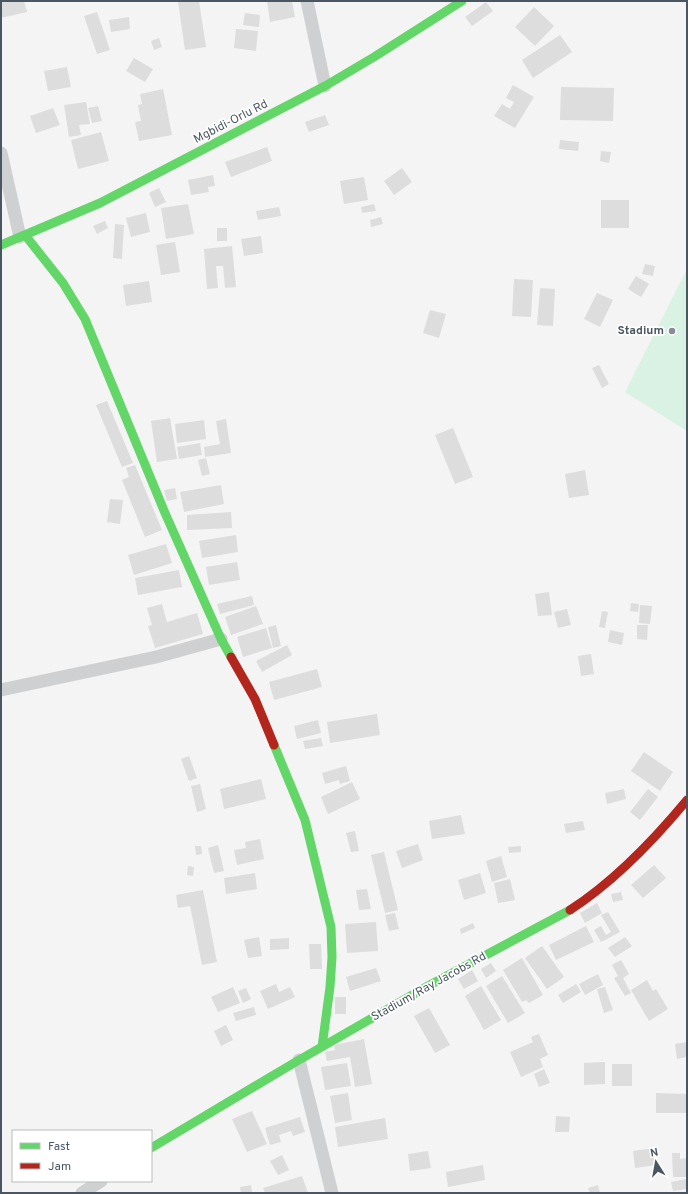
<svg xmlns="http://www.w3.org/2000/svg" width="688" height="1194" font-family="Overpass,sans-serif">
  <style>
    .green { fill: #d9f2e3 }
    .building { fill: #ddddde }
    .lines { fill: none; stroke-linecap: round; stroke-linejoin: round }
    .street { stroke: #ced0d2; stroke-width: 13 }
    .fast { stroke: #63d668; stroke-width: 9 }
    .jam { stroke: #b3261e; stroke-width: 9 }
    .poi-dot { fill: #868d94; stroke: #fff; stroke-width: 1.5 }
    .labels { text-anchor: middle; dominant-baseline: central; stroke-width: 3.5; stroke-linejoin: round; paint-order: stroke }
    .street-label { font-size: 12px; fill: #4a5661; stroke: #fff }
    .poi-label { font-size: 12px; font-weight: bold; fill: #4a5661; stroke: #fff; text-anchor: end }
  </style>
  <rect width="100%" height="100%" fill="#f4f4f4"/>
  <!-- green -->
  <path class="green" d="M687 269V431L625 392Z"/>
  <!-- building -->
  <path class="building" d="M1 1H24L27 12 1 18Z
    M185 1H199L206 47 185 50 178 2Z
    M267 1H292L295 17 270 22Z
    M486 2 493 11 472 26 465 17Z
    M534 7 554 26 535 46 515 27Z
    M97 12 110 50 97 54 84 16Z
    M245 13 260 15 259 27 243 25Z
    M129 17 130 29 111 32 109 20Z
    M236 29 258 31 256 51 234 48Z
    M560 35 572 52 533 78 522 60Z
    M159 38 162 47 154 50 151 41Z
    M134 58 153 69 145 82 126 71Z
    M67 67 71 87 48 91 44 71Z
    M513 85 534 97 515 128 494 116 502 104 510 109 514 102 506 98Z
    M561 87 614 88 613 121 560 120Z
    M163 89 172 135 139 141 135 122 141 121 138 105 142 104 140 94Z
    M86 102 90 124 79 125 81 135 69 137 64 105Z
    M98 106 102 121 92 123 88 108Z
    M53 108 60 125 36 133 30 116Z
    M325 115 329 125 309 132 305 122Z
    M101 132 109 161 78 169 71 140Z
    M560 140 579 142 578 151 559 149Z
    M267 147 272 161 231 177 225 162Z
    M601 151 611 152 609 163 600 161Z
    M402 168 412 182 394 195 384 181Z
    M213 175 215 186 208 187 209 192 191 195 188 180Z
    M364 177 368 200 344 204 340 181Z
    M159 188 166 202 155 207 149 193Z
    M601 200H629V228H601Z
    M188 204 194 234 166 239 161 208Z
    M374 204 376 211 362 213 361 207Z
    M279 207 281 216 258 220 256 211Z
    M146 213 150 232 131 237 126 218Z
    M381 217 383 224 371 227 370 220Z
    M105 221 108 228 97 234 93 226Z
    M115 224 124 225 122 259 113 258Z
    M217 228H227V241H217Z
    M261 236 263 253 244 256 241 239Z
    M175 242 180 272 161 275 156 245Z
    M232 246 236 287 225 288 223 266H216L218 288 207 289 204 249Z
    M645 264 655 266 653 276 642 274Z
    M636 276 649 284 641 297 628 289Z
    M514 279 533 280 531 317 512 316Z
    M149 281 152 302 126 306 123 285Z
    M540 288 555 289 553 326 537 325Z
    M597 293 613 300 600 327 584 319Z
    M430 310 446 314 439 338 423 333Z
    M599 365 609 384 602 388 592 368Z
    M107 401 133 463 122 467 96 405Z
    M170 418 177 459 157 462 151 421Z
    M226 419 231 453 205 457 204 447 220 444 216 421Z
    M204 420 206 439 177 443 175 424Z
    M453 428 473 477 455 484 435 435Z
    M200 443 202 455 179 459 177 447Z
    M206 458 210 474 202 476 198 460Z
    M135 465 162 530 145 537 122 480 129 477 126 468Z
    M585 470 589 495 569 498 565 474Z
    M221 485 224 504 184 512 180 492Z
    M175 488 177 499 167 501 164 490Z
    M110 499 123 500 120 524 107 522Z
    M231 512 232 528 187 530V515Z
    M236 535 238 552 202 558 199 541Z
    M166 544 172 563 134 575 128 555Z
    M237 562 240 580 209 585 206 567Z
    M179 570 182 587 138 595 135 578Z
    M549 592 552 615 538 616 535 594Z
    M252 596 254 605 220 614 217 604Z
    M631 603 639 604 638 612 630 611Z
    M162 604 167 622 197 613 203 634 155 648 148 626 152 625 147 608Z
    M640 605 652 606 650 624 639 623Z
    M256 606 263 624 231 635 225 617Z
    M567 609 571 625 558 628 554 612Z
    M602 611 608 612 605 628 599 627Z
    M276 625 281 646 273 648 268 627Z
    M637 625H648L647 640 637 639Z
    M266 628 272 648 243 657 237 637Z
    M610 630 624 633 622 645 608 642Z
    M287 645 292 655 262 672 256 661Z
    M591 654 594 674 581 676 578 656Z
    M317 669 322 687 274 700 269 682Z
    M377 714 380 735 330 743 327 722Z
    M318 720 321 733 297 739 294 726Z
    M321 738 323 746 305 749 303 741Z
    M644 752 673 772 660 791 631 771Z
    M189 756 197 778 189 781 181 759Z
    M346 766 350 781 340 784 339 780 325 784 322 773Z
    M261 779 266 799 224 809 220 789Z
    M352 782 360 799 328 814 321 797Z
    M200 784 206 809 197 812 191 786Z
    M624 789 626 799 607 804 605 793Z
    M648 789 658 797 640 820 630 812Z
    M461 815 465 834 432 839 429 821Z
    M583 821 585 830 566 833 564 824Z
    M355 831 359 851 351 852 346 833Z
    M260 839 264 859 237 865 234 850 246 848 245 842Z
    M418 844 423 860 402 868 396 851Z
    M218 845 224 871 214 873 208 848Z
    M195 846H201L202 854 196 855Z
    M521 846V852L509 853 508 847Z
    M384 852 398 910 385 913 371 855Z
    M501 856 507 877 492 882 486 861Z
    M654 865 666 878 643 898 631 885Z
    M188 866 194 867 193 876 187 875Z
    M255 873 257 889 226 894 224 878Z
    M480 873 486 893 464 900 458 880Z
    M510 879 515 900 498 903 494 883Z
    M367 889 371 909 359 910 356 890Z
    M203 890 217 962 202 965 190 906 178 908 176 895Z
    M621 892 623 900 613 902 611 894Z
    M597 903 602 913 585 923 580 913Z
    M608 912 620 932 601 942 594 930 601 926 606 935 611 932 601 915Z
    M395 913 399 929 389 931 385 915Z
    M376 922 378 951 347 953 345 924Z
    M473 923 475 928 461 934 460 929Z
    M586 926 594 942 556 960 549 945Z
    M259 937 262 956 248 958 244 940Z
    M625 937 632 946 615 957 608 948Z
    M289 938V949L270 950V939Z
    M309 944H321L322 969H310Z
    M542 946 564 977 547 989 525 958Z
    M522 958 543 995 529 1003 526 1000 522 1002 503 970Z
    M621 960 629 974 623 978 631 993 625 996 614 978 618 976 612 965Z
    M491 963 496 971 486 978 481 969Z
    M376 968 381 981 350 991 346 977Z
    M472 970 478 981 464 989 458 979Z
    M598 974 603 985 585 995 579 984Z
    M502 976 525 1013 508 1023 486 986Z
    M647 980 653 991 656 989 668 1009 649 1021 631 990Z
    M276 984 279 992 290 987 295 997 268 1009 260 991Z
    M576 984 581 992 563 1003 558 995Z
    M481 986 501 1020 484 1030 465 996Z
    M233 987 240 1003 218 1012 211 997Z
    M605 987 613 1010 604 1013 597 989Z
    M246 988 251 999 243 1003 238 991Z
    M335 997H346V1014H335Z
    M254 1007 256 1015 236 1021 233 1013Z
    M429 1008 450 1045 435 1053 414 1016Z
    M226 1025 233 1040 221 1046 214 1031Z
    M539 1034 548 1055 540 1059 543 1067 521 1077 510 1052 533 1042 531 1037Z
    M364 1039 372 1084 355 1087 350 1057 327 1061 325 1052 335 1050 334 1045Z
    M687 1042V1057L677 1059 675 1044Z
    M605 1062V1084L584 1085V1063Z
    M347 1063 351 1086 325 1090 321 1067Z
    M612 1064H632V1086H612Z
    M544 1069 550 1083 539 1087 534 1074Z
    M348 1093 352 1120 335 1123 330 1096Z
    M656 1093 687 1094V1113H656Z
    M252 1111 267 1144 247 1152 232 1119Z
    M556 1116 570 1117 569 1132H555Z
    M300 1117 305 1132 293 1136 291 1131 279 1135 281 1142 270 1145 265 1128Z
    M385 1118 388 1139 338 1147 335 1127Z
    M654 1148 657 1165 635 1168 633 1151Z
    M428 1151 431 1168 410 1171 408 1154Z
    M672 1153H680V1159L687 1158V1177H673Z
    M282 1155 289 1170 278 1175 270 1161Z
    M483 1165 485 1180 448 1187 446 1172Z
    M302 1176 308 1193H265L263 1188Z
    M687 1179V1189L673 1191 671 1182Z
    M251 1185 252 1193H241L240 1187Z
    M598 1185 600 1193H590L588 1188Z"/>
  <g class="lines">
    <!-- street -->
    <path class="street" d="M307 1 325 86
      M1 153 20 237
      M1 690 156 657 221 639
      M299 1060 332 1193
      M82 1193 101 1181"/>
    <!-- fast -->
    <path class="fast" d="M25 235 63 283 85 319 165 513 221 639 231 657
      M1 245 100 203 325 86 374 57 462 1
      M274 745 305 820 331 927 332 957 330 987 322 1047
      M151 1148 299 1060 428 986 570 910"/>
    <!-- jam -->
    <path class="jam" d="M231 657 255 699 274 745
      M570 910C615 881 653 841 687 800"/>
  </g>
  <!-- markers -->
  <circle class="poi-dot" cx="672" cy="331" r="4"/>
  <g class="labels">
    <!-- street labels -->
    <g class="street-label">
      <text transform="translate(231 122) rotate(-27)">Mgbidi-Orlu Rd</text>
      <text transform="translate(429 987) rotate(-29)">Stadium/Ray Jacobs Rd</text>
    </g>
    <!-- poi labels -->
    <g class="poi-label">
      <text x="664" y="331">Stadium</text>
    </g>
  </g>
  <!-- border -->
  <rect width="688" height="1194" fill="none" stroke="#4a5661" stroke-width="4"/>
  <!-- legend -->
  <rect x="12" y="1130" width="140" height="52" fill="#ffffff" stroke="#b7bbc0"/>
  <rect x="20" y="1143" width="20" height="6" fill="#63d668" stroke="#b7bbc0"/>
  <text x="48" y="1150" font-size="12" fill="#4a5661">Fast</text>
  <rect x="20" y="1163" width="20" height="6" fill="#b3261e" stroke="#b7bbc0"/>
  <text x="48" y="1170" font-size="12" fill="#4a5661">Jam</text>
  <!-- north arrow -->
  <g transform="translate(656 1162) rotate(349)" stroke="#ffffff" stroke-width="3" paint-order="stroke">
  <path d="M0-3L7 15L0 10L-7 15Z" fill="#4a5661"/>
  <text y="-6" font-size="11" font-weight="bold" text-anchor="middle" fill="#4a5661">N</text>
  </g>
</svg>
